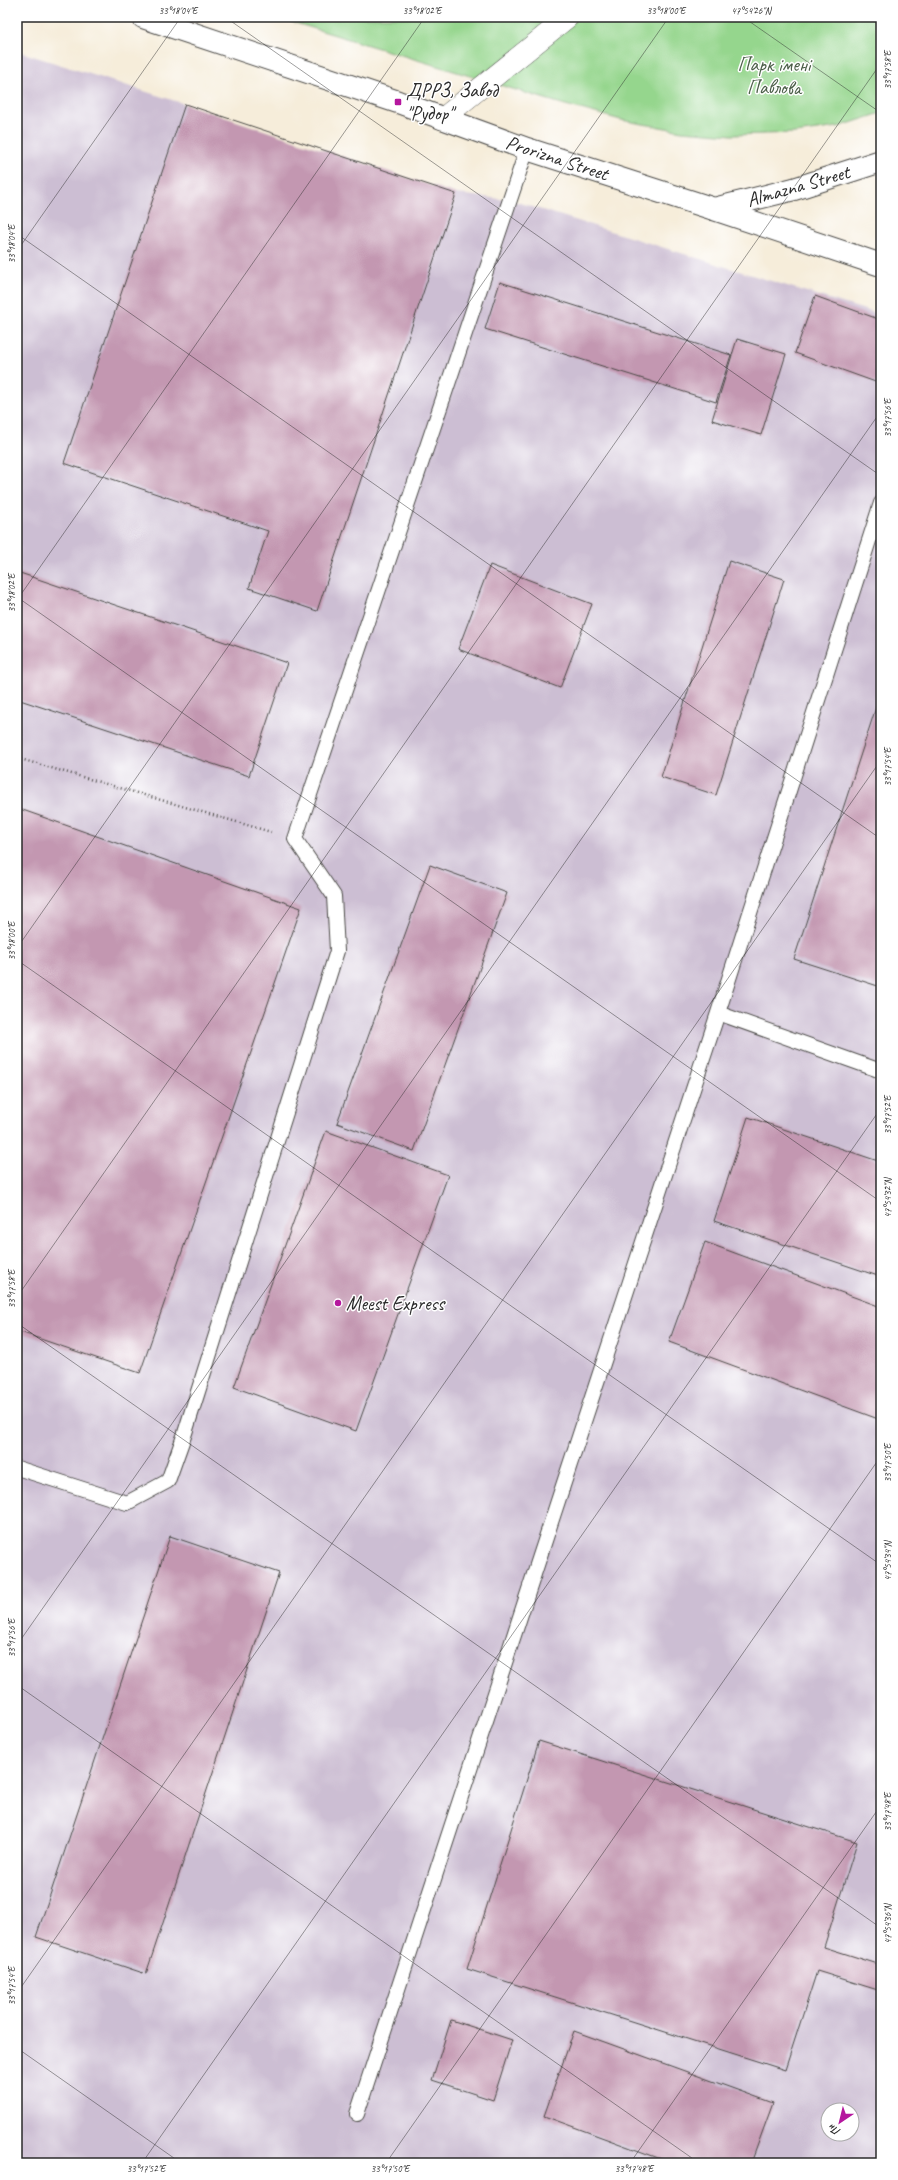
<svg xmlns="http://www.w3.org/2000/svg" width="898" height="2180" font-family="Caveat,sans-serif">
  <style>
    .industrial { fill: #ccbed3; fill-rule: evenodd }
    .green { fill: #95d68d; stroke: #60805c }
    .building { fill: #c397b1 }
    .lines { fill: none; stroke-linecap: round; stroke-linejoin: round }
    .service-casing { stroke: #494845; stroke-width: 16 }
    .pedestrian-casing { stroke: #494845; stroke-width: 22 }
    .minor-casing { stroke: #494845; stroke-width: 24 }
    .tertiary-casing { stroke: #494845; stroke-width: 24 }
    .path { stroke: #494845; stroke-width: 2.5; stroke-dasharray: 1 3; stroke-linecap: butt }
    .service { stroke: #fff; stroke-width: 14 }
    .pedestrian { stroke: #fff; stroke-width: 21 }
    .minor { stroke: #fff; stroke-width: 22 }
    .tertiary { stroke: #fff; stroke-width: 22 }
    .ticks { fill: none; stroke: #2b2b2b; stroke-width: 1; stroke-opacity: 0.45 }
    .poi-dot { fill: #b5179e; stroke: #fff; stroke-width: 1.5 }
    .labels { text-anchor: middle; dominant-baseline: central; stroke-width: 3; stroke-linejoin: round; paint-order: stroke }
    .park-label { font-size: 20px; fill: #4b5e48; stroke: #fff }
    .poi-label { font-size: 20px; fill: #2b2b2b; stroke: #fff; text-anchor: start }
    .street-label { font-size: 20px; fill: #2b2b2b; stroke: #fff }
    .neatline { fill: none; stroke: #2b2b2b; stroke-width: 1.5 }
    .ticks-label { font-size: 10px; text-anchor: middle; fill: #2b2b2b }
  </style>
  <rect width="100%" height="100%" fill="#fff"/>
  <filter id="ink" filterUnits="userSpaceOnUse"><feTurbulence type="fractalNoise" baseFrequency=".025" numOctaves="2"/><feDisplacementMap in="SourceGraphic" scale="8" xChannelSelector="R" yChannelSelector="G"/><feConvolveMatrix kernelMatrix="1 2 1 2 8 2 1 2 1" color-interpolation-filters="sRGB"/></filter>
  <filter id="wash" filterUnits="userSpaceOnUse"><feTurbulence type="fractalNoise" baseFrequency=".012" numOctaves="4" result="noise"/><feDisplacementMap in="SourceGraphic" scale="16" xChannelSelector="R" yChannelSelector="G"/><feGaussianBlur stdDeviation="0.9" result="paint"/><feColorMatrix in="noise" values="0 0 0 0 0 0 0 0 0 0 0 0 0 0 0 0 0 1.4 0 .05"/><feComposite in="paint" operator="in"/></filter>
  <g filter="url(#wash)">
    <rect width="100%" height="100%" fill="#f6edda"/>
    <!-- industrial -->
    <path class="industrial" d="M17 51 185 104 456 194 510 200 881 315V2163H17ZM828 2110H852V2134H828Z"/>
    <!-- green -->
    <path class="green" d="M276 17H881V113L838 127 796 133 732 135 682 131 621 120 562 104Z"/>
    <g id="blocks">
      <!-- building -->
      <path class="building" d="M185 104 456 194 317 611 249 588 268 531 64 463Z
        M500 282 731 355 716 402 485 329Z
        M815 296 881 320V384L795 353Z
        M737 339 786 354 761 435 712 420Z
        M729 561 784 579 716 795 661 777Z
        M490 565 592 604 560 688 458 649Z
        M17 572 287 663 249 776 17 699Z
        M881 692V987L794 959Z
        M17 808 301 908 140 1373 17 1331Z
        M430 865 507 893 414 1151 337 1123Z
        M748 1117 881 1162V1277L714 1221Z
        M326 1131 448 1175 356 1431 234 1387Z
        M705 1242 881 1307V1420L669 1342Z
        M170 1536 279 1573 146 1974 36 1937Z
        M539 1741 857 1842 824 1947 881 1965V1991L817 1971 785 2070 467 1969Z
        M451 2020 512 2040 493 2100 432 2080Z
        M574 2031 773 2103 751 2163H672L544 2116Z"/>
    </g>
  </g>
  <g filter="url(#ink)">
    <use href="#blocks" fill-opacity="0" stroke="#494845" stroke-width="1"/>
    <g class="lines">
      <!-- service casing -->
      <g class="service-casing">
        <path id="service" d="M718 1013 881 1071
          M17 1468 127 1503 168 1481 184 1436 337 951 334 896 295 839 527 149
          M357 2114 718 1013 881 503"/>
      </g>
      <!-- pedestrian casing -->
      <g class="pedestrian-casing">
        <path id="pedestrian" d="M442 119 568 17"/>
      </g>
      <!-- minor casing -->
      <g class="minor-casing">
        <path id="minor" d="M714 209 881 265"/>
      </g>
      <!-- tertiary casing -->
      <g class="tertiary-casing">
        <path id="tertiary" d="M143 17 398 102 527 149 714 209 794 189 881 161"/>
      </g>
      <!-- path -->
      <path class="path" d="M17 758 271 832"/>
      <!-- service -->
      <use href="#service" class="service"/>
      <!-- pedestrian -->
      <use href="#pedestrian" class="pedestrian"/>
      <!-- minor -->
      <use href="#minor" class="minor"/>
      <!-- tertiary -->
      <use href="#tertiary" class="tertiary"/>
    </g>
  </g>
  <!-- ticks -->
  <path class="ticks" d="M225 17 881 476M743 17 881 113M17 234 881 839M17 251 181 17M17 597 881 1202M17 600 425 17M17 948 669 17M17 960 881 1565M17 1297 881 63M17 1323 881 1928M17 1645 881 411M17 1685 699 2163M17 1993 881 760M17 2048 181 2163M142 2163 881 1108M386 2163 881 1456M630 2163 881 1805M874 2163 881 2153"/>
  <!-- markers -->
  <g class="poi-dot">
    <rect x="394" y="98" width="8" height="8" rx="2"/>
    <circle cx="338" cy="1303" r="4"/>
  </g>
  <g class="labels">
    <!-- park labels -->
    <g class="park-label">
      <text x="774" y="64">Парк імені<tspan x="774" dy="23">Павлова</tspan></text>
    </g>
    <!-- poi labels -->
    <g class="poi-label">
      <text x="406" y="90">ДРРЗ, Завод<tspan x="406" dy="23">"Рудор"</tspan></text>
      <text x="346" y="1303">Meest Express</text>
    </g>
    <!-- street labels -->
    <g class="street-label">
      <text transform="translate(557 158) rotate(18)">Prorizna Street</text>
      <text transform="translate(798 186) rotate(-16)">Almazna Street</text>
    </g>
  </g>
  <!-- margin -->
  <rect width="898" height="2180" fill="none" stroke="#fff" stroke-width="44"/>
  <!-- north arrow -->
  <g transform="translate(840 2122) rotate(215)"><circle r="19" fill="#ffffff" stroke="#aaaaaa"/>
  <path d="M0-3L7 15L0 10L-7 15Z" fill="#b5179e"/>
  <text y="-6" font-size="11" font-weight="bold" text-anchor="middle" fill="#2b2b2b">Пн</text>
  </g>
  <rect x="22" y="22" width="854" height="2136" class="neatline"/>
  <g class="ticks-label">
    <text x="178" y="14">33°18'04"E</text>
    <text x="422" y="14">33°18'02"E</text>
    <text x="666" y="14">33°18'00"E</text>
    <text x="751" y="14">47°54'26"N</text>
    <text transform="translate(887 70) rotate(-90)" y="4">33°17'58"E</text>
    <text transform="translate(11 244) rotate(-90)" y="4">33°18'04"E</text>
    <text transform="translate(887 418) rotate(-90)" y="4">33°17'56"E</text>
    <text transform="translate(11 593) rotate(-90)" y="4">33°18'02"E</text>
    <text transform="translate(887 767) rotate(-90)" y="4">33°17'54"E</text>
    <text transform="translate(11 941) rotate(-90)" y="4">33°18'00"E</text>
    <text transform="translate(887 1115) rotate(-90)" y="4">33°17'52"E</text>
    <text transform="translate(887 1198) rotate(-90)" y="4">47°54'32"N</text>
    <text transform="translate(11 1289) rotate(-90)" y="4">33°17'58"E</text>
    <text transform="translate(887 1463) rotate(-90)" y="4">33°17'50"E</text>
    <text transform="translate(887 1561) rotate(-90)" y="4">47°54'34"N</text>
    <text transform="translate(11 1638) rotate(-90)" y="4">33°17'56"E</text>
    <text transform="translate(887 1812) rotate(-90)" y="4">33°17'48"E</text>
    <text transform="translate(887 1924) rotate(-90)" y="4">47°54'36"N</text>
    <text transform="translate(11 1986) rotate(-90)" y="4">33°17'54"E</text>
    <text x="146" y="2172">33°17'52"E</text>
    <text x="390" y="2172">33°17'50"E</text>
    <text x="634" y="2172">33°17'48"E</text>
  </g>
</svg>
